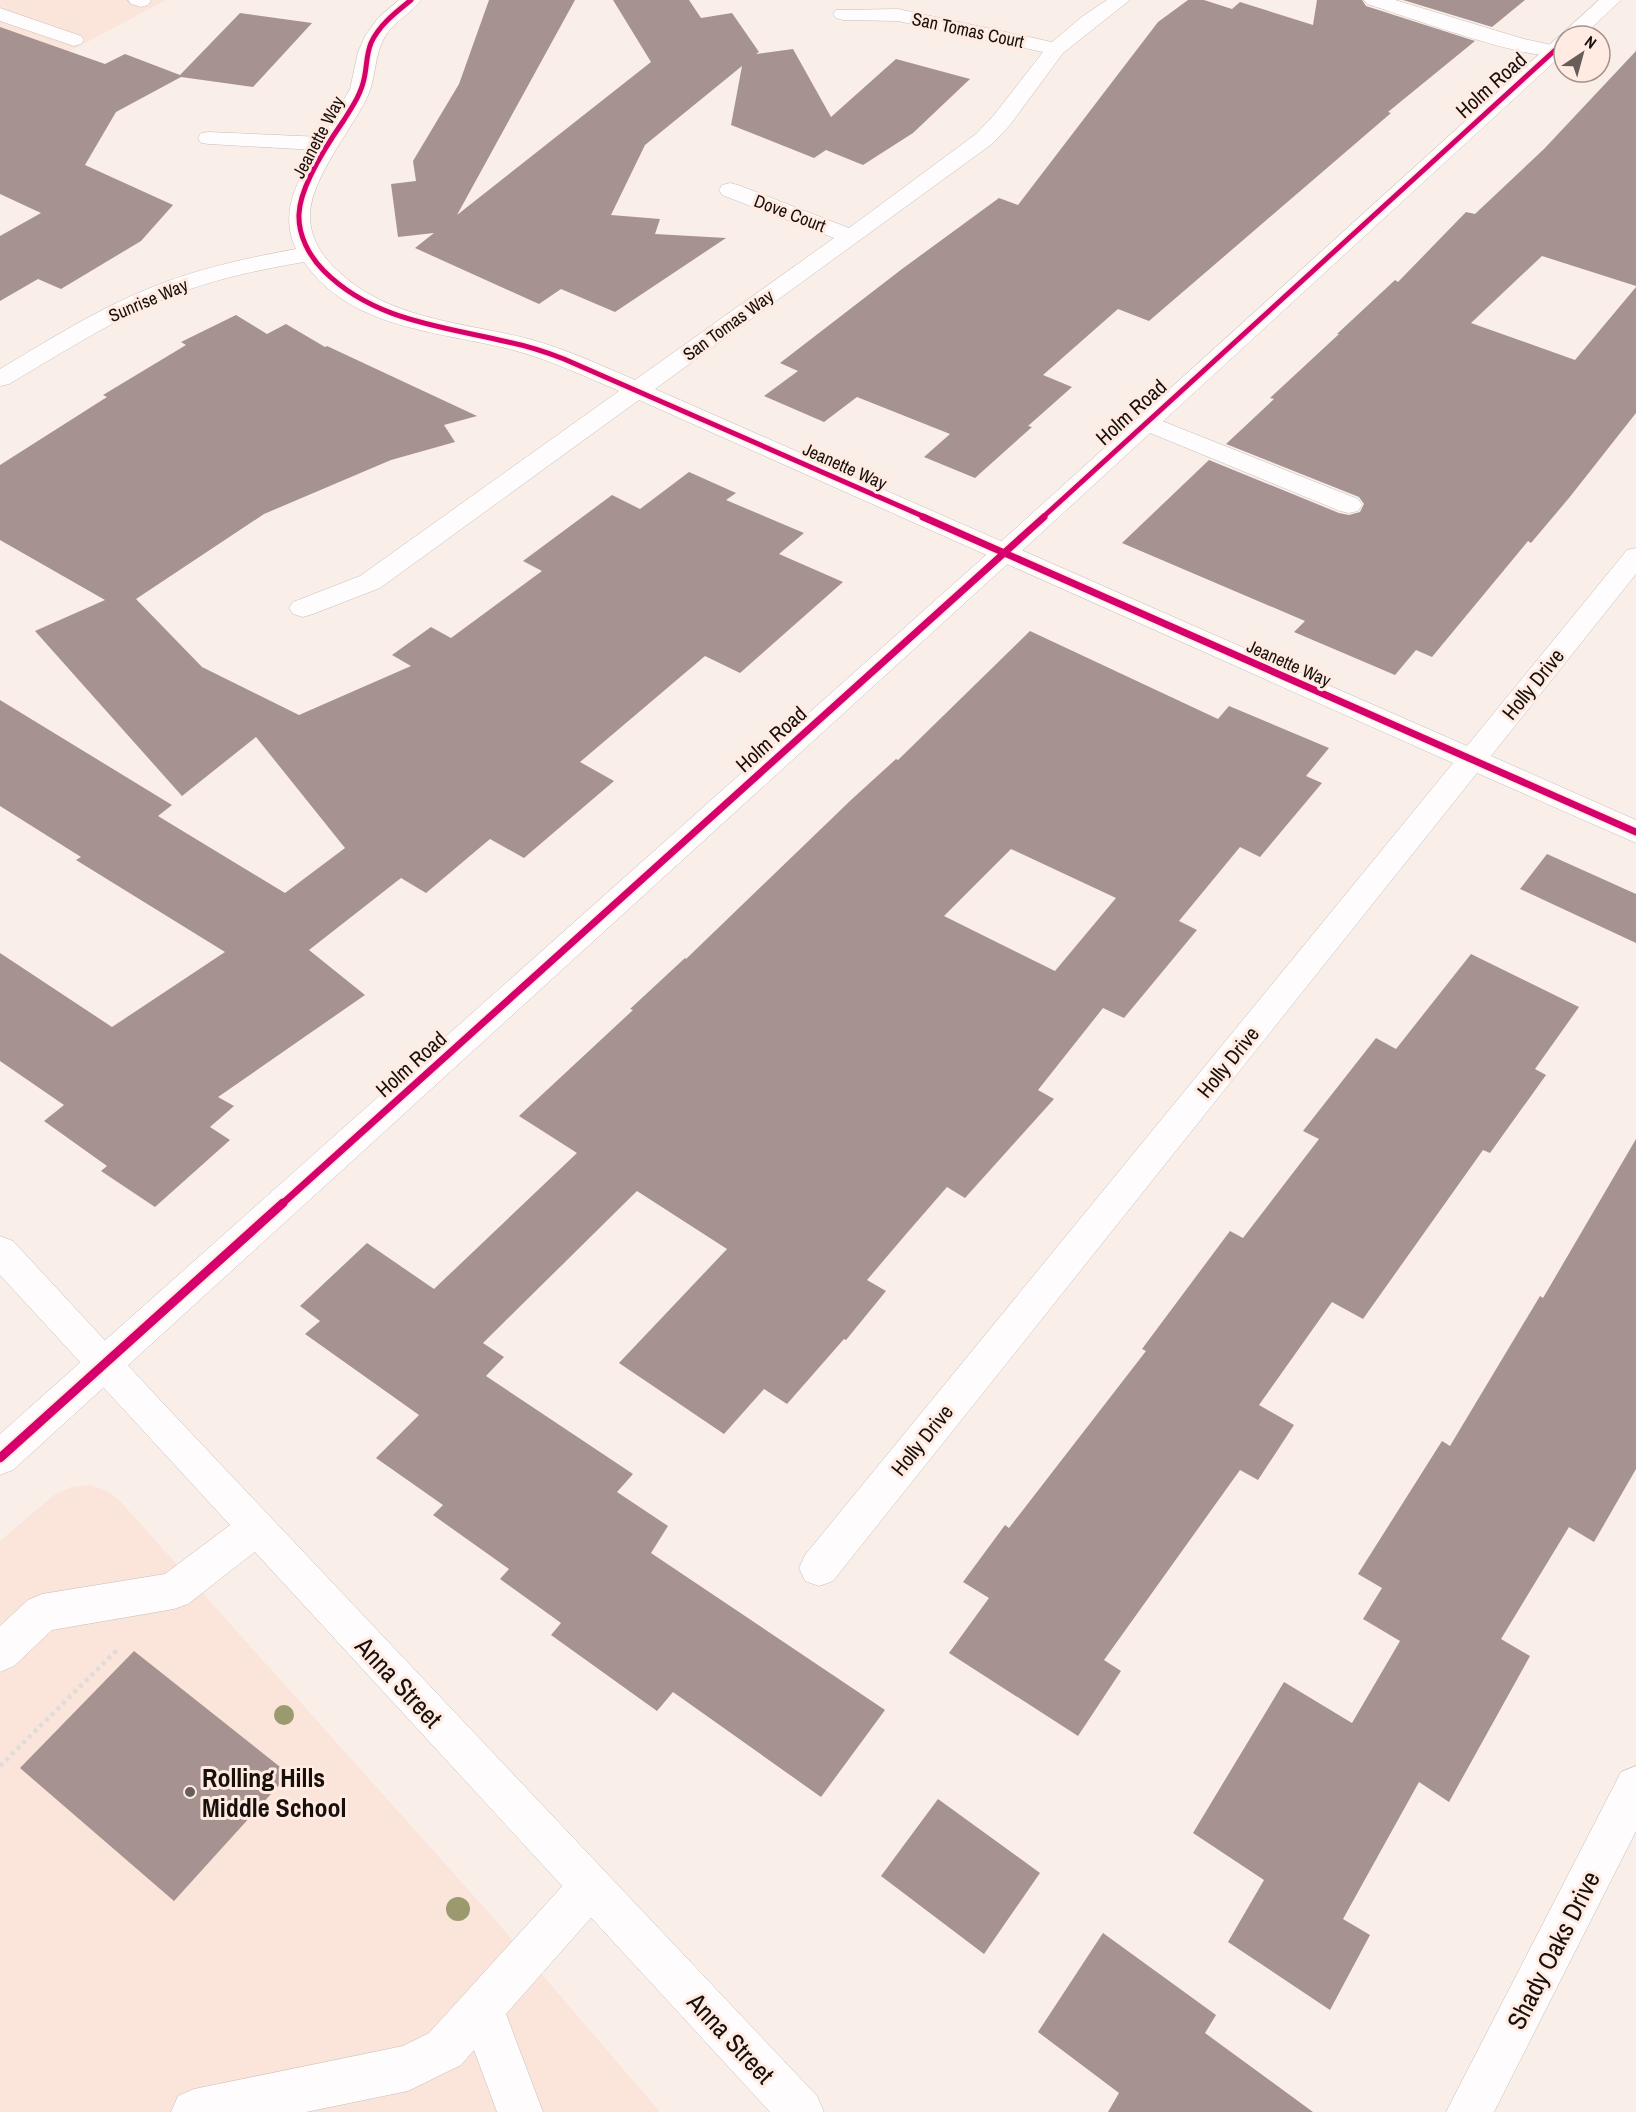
<svg xmlns="http://www.w3.org/2000/svg" width="1636" height="2112" font-family="'Archivo Narrow',sans-serif">
  <style>
    .built { fill: #fbe4d9 }
    .building { fill: #a79292; fill-rule: evenodd }
    .lines { fill: none; stroke-linecap: round; stroke-linejoin: round }
    .lane-casing { stroke: #c6beb9; stroke-width: 1 }
    .street-casing { stroke: #c6beb9; stroke-width: 1 }
    .secondary-casing { stroke: #c6beb9; stroke-width: 1 }
    .path { stroke: #e0dcda; stroke-width: 4.5; stroke-dasharray: 4 4; stroke-linecap: butt }
    .lane { fill: #fefcfc; fill-rule: evenodd }
    .street { fill: #fefcfc; fill-rule: evenodd }
    .secondary { fill: #fefcfc; fill-rule: evenodd }
    .cycleway-far2-casing { stroke: #ffebe2; stroke-width: 8 }
    .cycleway-far1-casing { stroke: #ffebe2; stroke-width: 10 }
    .cycleway-casing { stroke: #ffebe2; stroke-width: 13 }
    .cycleway-far2 { stroke: #d6006c; stroke-width: 5 }
    .cycleway-far1 { stroke: #d6006c; stroke-width: 7 }
    .cycleway { stroke: #d6006c; stroke-width: 9 }
    .tree { fill: #9b9a6f }
    .poi-dot { fill: #675e59; stroke: #ffebe2; stroke-width: 2 }
    .labels { text-anchor: middle; dominant-baseline: central; stroke-width: 6; stroke-linejoin: round; paint-order: stroke }
    .far-street-label { font-size: 18px; fill: #18100c; stroke: #ffebe2 }
    .street-label { font-size: 21px; fill: #18100c; stroke: #ffebe2 }
    .near-street-label { font-size: 26px; fill: #18100c; stroke: #ffebe2 }
    .near-poi-label { font-size: 26px; font-weight: bold; fill: #18100c; stroke: #ffebe2; text-anchor: start }
  </style>
  <rect width="100%" height="100%" fill="#f9eee8"/>
  <!-- built -->
  <path class="built" d="M0 0H166L0 88Z
    M91 1485 107 1491 121 1502 490 1914 660 2112H0V1541L54 1495 71 1487Z"/>
  <!-- building -->
  <path class="building" d="M489 0H575L457 215 651 62 613 0H689L701 18 732 13 759 52 756 54 793 49 831 117 896 59 970 79 913 133 863 165 826 150 814 158 731 125 742 66 645 145 611 215 660 219 655 234 726 238 615 312 561 289 539 304 415 248 434 233 398 237 391 184 416 181 413 161 459 84Z
    M1188 0H1204L1232 9 1240 2 1313 25 1317 0H1362L1366 6 1475 41 1388 112 1391 113 1149 321 1118 309 1043 375 1072 387 1028 426 1032 427 975 478 924 457 950 434 857 397 824 422 764 396 798 371 780 363 902 269 999 198 1018 205 1158 22Z
    M1403 0H1525L1492 27Z
    M240 13 312 23 253 87 181 77 116 112 85 165 173 205 141 241 61 289 38 279 0 301V236L41 213 0 194V27L105 64 125 54 180 75Z
    M1636 51V286L1542 256 1471 323 1575 360 1636 287V413L1569 498 1531 543 1528 541 1432 657 1416 650 1395 675 1294 632 1305 621 1122 543 1209 460 1339 513 1349 515 1360 512 1364 504 1359 497 1226 444 1274 399 1270 398 1339 334H1337L1395 280 1398 282 1466 212 1475 214 1544 149Z
    M236 315 267 334 286 324 325 347 327 346 477 416 444 425 455 442 391 460 264 514 136 599 202 667 299 715 411 666 392 655 431 627 451 638 542 571 523 561 612 495 640 509 689 472 736 493 726 500 804 533 779 554 843 582 740 673 705 656 580 762 614 781 524 858 490 839 426 893 401 878 309 950 365 995 218 1097 234 1106 210 1127 230 1140 155 1207 101 1171 107 1166 44 1121 64 1105 0 1061V953L112 1027 225 952 76 860 81 857 0 806V700L172 805 158 816 285 893 345 848 256 737 182 796 35 631 105 600 0 540V465L107 397 103 395 186 345 181 342Z
    M1030 631 1218 719 1229 706 1329 748 1306 776 1322 783 1260 857 1240 847 1179 921 1197 930 1124 1018 1103 1008 1038 1090 1054 1099 965 1198 947 1187 907 1233 867 1280 886 1291 846 1340 844 1339 787 1404 764 1389 724 1434 619 1363 727 1249 637 1191 483 1343 504 1357 486 1376 633 1474 617 1492 668 1526 651 1553 885 1710 821 1797 673 1692 657 1711 551 1635 561 1623 500 1579 509 1569 433 1515 443 1505 376 1458 419 1415 305 1334 320 1321 300 1306 367 1243 434 1289 577 1153 519 1116 633 1010 630 1009 685 958 686 959 851 800 896 759 898 760ZM1011 849 1116 898 1055 971 944 916Z
    M1547 854 1636 894V943L1520 889Z
    M1471 954 1579 1007 1535 1069 1546 1075 1490 1153 1483 1150 1363 1319 1332 1302 1259 1405 1294 1425 1258 1480 1240 1470 1104 1660 1121 1671 1078 1736 949 1653 989 1598 963 1582 1005 1525 1009 1528 1146 1351 1142 1349 1230 1231 1243 1238 1319 1139 1303 1131 1376 1038 1396 1049Z
    M1636 1139V1469L1594 1542 1569 1527 1501 1639 1530 1656 1449 1802 1419 1782 1343 1919 1370 1935 1330 2010 1228 1942 1264 1880 1193 1833 1284 1682 1352 1723 1400 1641 1363 1619 1382 1588 1358 1574 1442 1441 1450 1446 1540 1296 1543 1298Z
    M134 1651 289 1774 174 1901 20 1768Z
    M938 1799 1040 1873 984 1954 881 1876Z
    M1103 1933 1216 2015 1205 2033 1313 2112H1108L1119 2093 1038 2032Z"/>
  <g class="lines">
    <!-- lane casing -->
    <g class="lane-casing">
      <path id="lane" d="M128 0H150L151 1 148 5 141 7 131 4Z
        M0 8 81 36 84 40 81 44 74 46 0 21Z
        M1147 415 1358 499 1362 505 1358 511 1349 513 1340 511 1138 428 1134 423 1138 418Z
        M256 1510 270 1516 275 1528 270 1540 188 1604 174 1609 52 1630 14 1666 0 1672V1626L28 1600 42 1594 165 1574 242 1516Z
        M590 1865 605 1872 612 1887 605 1902 506 2014 543 2112H497L474 2050 461 2065 408 2091 306 2112H171L178 2096 194 2089 403 2046 429 2033 575 1872Z"/>
    </g>
    <!-- street casing -->
    <g class="street-casing">
      <path id="street" d="M399 0H421C412 13 395 21 386 35 373 55 377 79 366 100 350 131 312 178 310 213 309 235 320 254 336 269 387 320 463 322 529 339 566 349 600 365 635 380L834 238 722 195 719 190 722 185 730 183 738 185 849 228 976 134 994 115 1043 52 898 21 843 20 836 18 833 14 836 10 898 9 1052 42 1083 16 1107 0H1130L1063 53 1010 125 992 144 655 389 1467 746 1627 550 1636 548V574L1491 756 1636 820V843L1477 773 833 1581 819 1586 805 1581 799 1568 805 1555 1453 763 639 400 380 588 313 614 303 617 293 614 289 608 293 602 360 576 619 391C584 376 550 360 513 350 440 331 351 330 304 262 257 270 210 280 166 298 111 321 60 354 9 384L0 386V369C49 340 97 309 150 288 196 269 247 258 296 249 279 213 297 182 315 150L209 144 201 143 198 138 201 133 209 132 322 137 350 89 358 52 365 36 378 18Z
        M1364 0H1395L1524 39 1561 47 1564 51 1561 55C1532 63 1403 15 1367 4Z
        M0 1236 13 1241 160 1400 817 2096 824 2112H770L0 1275Z
        M1636 1766V1831L1494 2112H1446L1621 1772Z"/>
    </g>
    <!-- secondary casing -->
    <g class="secondary-casing">
      <path id="secondary" d="M1599 0H1621L1583 36H1564V53L1013 559 13 1470 0 1475V1434L995 547Z"/>
    </g>
    <!-- path -->
    <path class="path" d="M0 1766 117 1650"/>
    <!-- lane -->
    <use href="#lane" class="lane"/>
    <!-- street -->
    <use href="#street" class="street"/>
    <!-- secondary -->
    <use href="#secondary" class="secondary"/>
    <!-- cycleway-far2 casing -->
    <g class="cycleway-far2-casing">
      <path id="cycleway-far2" d="M411 0C396 12 379 25 371 43 366 55 367 67 364 79 361 94 352 107 344 120 328 143 300 185 299 214 298 235 309 256 324 271 374 321 442 326 508 342 527 346 546 352 564 359L927 518
        M1042 518 1564 42"/>
    </g>
    <!-- cycleway-far1 casing -->
    <g class="cycleway-far1-casing">
      <path id="cycleway-far1" d="M923 517 1636 832
        M282 1204 1044 517"/>
    </g>
    <!-- cycleway casing -->
    <g class="cycleway-casing">
      <path id="cycleway" d="M0 1458 283 1203"/>
    </g>
    <!-- cycleway-far2 -->
    <use href="#cycleway-far2" class="cycleway-far2"/>
    <!-- cycleway-far1 -->
    <use href="#cycleway-far1" class="cycleway-far1"/>
    <!-- cycleway -->
    <use href="#cycleway" class="cycleway"/>
  </g>
  <!-- trees -->
  <g class="tree">
    <circle cx="284" cy="1715" r="10"/>
    <circle cx="458" cy="1909" r="12"/>
  </g>
  <!-- markers -->
  <circle class="poi-dot" cx="190" cy="1792" r="6"/>
  <g class="labels">
    <!-- far-street labels -->
    <g class="far-street-label">
      <text transform="translate(968 30) rotate(12)">San Tomas Court</text>
      <text transform="translate(318 137) rotate(-62)">Jeanette Way</text>
      <text transform="translate(790 213) rotate(21)">Dove Court</text>
      <text transform="translate(148 300) rotate(-23)">Sunrise Way</text>
      <text transform="translate(728 325) rotate(-36)">San Tomas Way</text>
      <text transform="translate(845 466) rotate(24)">Jeanette Way</text>
      <text transform="translate(1289 663) rotate(24)">Jeanette Way</text>
    </g>
    <!-- street labels -->
    <g class="street-label">
      <text transform="translate(1491 85) rotate(-42)">Holm Road</text>
      <text transform="translate(1131 412) rotate(-42)">Holm Road</text>
      <text transform="translate(1533 684) rotate(-51)">Holly Drive</text>
      <text transform="translate(771 739) rotate(-42)">Holm Road</text>
      <text transform="translate(1228 1062) rotate(-51)">Holly Drive</text>
      <text transform="translate(411 1064) rotate(-42)">Holm Road</text>
      <text transform="translate(922 1440) rotate(-51)">Holly Drive</text>
    </g>
    <!-- near-street labels -->
    <g class="near-street-label">
      <text transform="translate(399 1682) rotate(47)">Anna Street</text>
      <text transform="translate(1553 1950) rotate(-63)">Shady Oaks Drive</text>
      <text transform="translate(731 2038) rotate(47)">Anna Street</text>
    </g>
    <!-- near-poi labels -->
    <g class="near-poi-label">
      <text x="202" y="1777">Rolling Hills<tspan x="202" dy="30">Middle School</tspan></text>
    </g>
  </g>
  <!-- north arrow -->
  <g transform="translate(1582 54) rotate(36)"><circle r="28" fill="#ffebe2" stroke="#a3938c" stroke-width="1.5"/>
  <path d="M0-4.5L10 22L0 15L-10 22Z" fill="#675e59"/>
  <text y="-9" font-size="16" font-weight="bold" text-anchor="middle" fill="#18100c">N</text>
  </g>
</svg>
